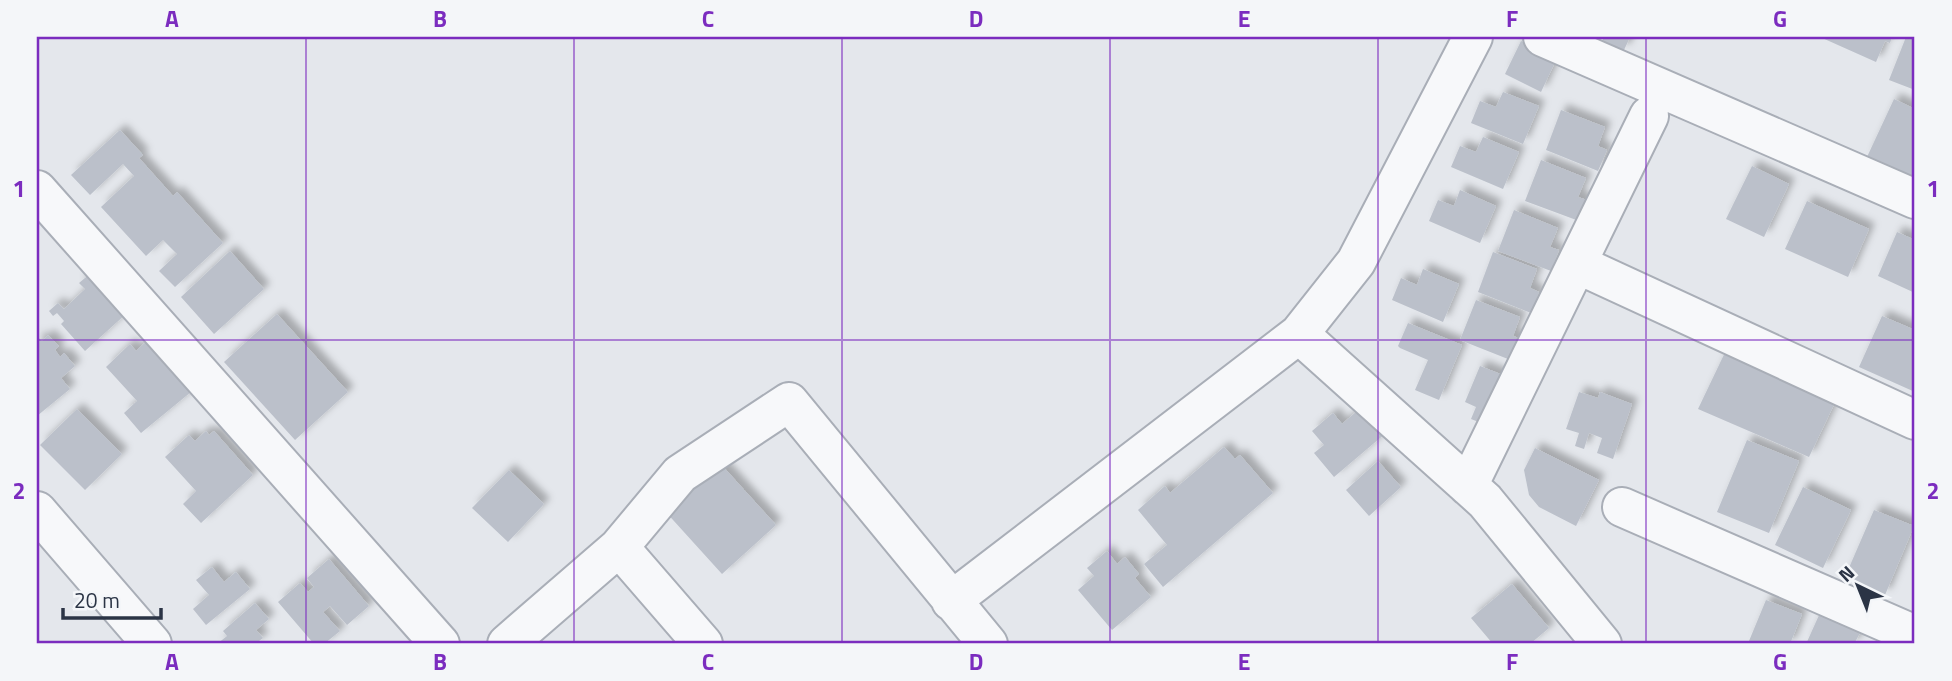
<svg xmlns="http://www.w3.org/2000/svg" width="1952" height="681" font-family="'Titillium Web',sans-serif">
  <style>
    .building { fill: #bbc0ca; filter: url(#shadow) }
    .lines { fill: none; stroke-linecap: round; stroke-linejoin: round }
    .minor-casing { stroke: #a9aeb7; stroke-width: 42 }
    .minor { stroke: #f7f8fa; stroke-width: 38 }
    .grid { fill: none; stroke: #7b2cbf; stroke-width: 2; stroke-opacity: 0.55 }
    .neatline { fill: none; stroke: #7b2cbf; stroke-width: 2.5 }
    .grid-label { font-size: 23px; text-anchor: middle; font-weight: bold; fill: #7b2cbf }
  </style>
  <defs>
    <filter id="shadow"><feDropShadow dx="6" dy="-6" stdDeviation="3.5" flood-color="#0004"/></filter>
  </defs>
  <rect width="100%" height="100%" fill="#e4e7ec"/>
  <!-- building -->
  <path class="building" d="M1604 37H1630L1624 50 1602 41Z
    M1820 37H1892L1890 43 1885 41 1876 62Z
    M1906 37H1915V90L1889 80Z
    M1521 41 1557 58 1541 92 1505 74Z
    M1503 92 1539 106 1523 144 1471 123 1480 101 1496 107Z
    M1894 99 1915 109V179L1867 157Z
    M1561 110 1605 127 1598 146 1607 150 1598 171 1546 150Z
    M120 130 143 155 139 158 173 196 177 192 223 243 175 287 159 271 177 254 163 240 146 256 101 207 134 176 123 164 90 195 71 175Z
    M1483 137 1519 152 1503 189 1451 167 1460 146 1476 152Z
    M1541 160 1586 178 1578 197 1587 200 1579 221 1525 201Z
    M1752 166 1789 184 1764 237 1726 219Z
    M1460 190 1496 206 1480 243 1429 221 1438 200 1454 206Z
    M1807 201 1869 229 1848 277 1785 249Z
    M1514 210 1558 228 1550 247 1559 250 1551 271 1498 251Z
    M1897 232 1915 240V293L1878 276Z
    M230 251 264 289 214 334 181 297Z
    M1493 252 1537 269 1530 288 1539 292 1531 313 1478 292Z
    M1423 269 1459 284 1443 322 1392 300 1401 278 1417 285Z
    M91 273 127 313 85 351 61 324 64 321 57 313 53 316 49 311 58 303 64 309 85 289 79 283Z
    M1476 300 1520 317 1513 336 1522 339 1513 361 1460 340Z
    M277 314 348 392 295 440 224 362Z
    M1882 316 1915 330V392L1859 367Z
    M1408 323 1462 345 1439 400 1415 390 1428 360 1400 348 1398 346Z
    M48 335 59 346 55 350 60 357 64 353 75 366 61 378 70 389 37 416V336L42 341Z
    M147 341 197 387 141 433 124 413 137 401 106 367 130 344 136 351Z
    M1730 342 1840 392 1809 457 1698 409Z
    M1480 366 1513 379 1494 428 1471 419 1476 407 1465 402Z
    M1579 392 1598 398 1600 392 1632 404 1613 459 1597 453 1602 438 1589 433 1584 449 1575 446 1579 433 1566 429Z
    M1363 406 1386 433 1334 477 1314 453 1324 445 1312 431 1333 413 1342 424Z
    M77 409 122 454 85 490 40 445Z
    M206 431 209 435 214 431 253 475 201 523 183 504 196 491 165 457 189 435 195 441Z
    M1747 440 1799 461 1769 533 1717 512Z
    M1224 447 1235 459 1240 455 1273 493 1163 587 1144 564 1167 545 1138 510 1165 486 1170 493Z
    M1535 448 1599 480 1576 526 1539 507 1529 495 1524 470Z
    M708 450 776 525 722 574 654 499Z
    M1378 461 1401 487 1369 516 1346 490Z
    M509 470 544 504 508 542 472 508Z
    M1803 487 1851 510 1823 568 1775 545Z
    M1874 510 1914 526 1885 595 1845 577Z
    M1107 551 1117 564 1125 557 1139 574 1135 578 1151 597 1112 630 1078 590 1094 576 1087 568Z
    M329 559 369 606 347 625 330 606 323 612 340 631 324 644H314L278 602 300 583 308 592 314 587 307 578Z
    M212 567 224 582 236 572 250 589 206 625 193 609 209 595 196 580Z
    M1512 584 1549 628 1530 644H1493L1471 618Z
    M1766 600 1802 614 1790 644H1757L1749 641Z
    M255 603 269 619 256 630 263 638 255 644H217L227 636 223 631Z
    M1820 613 1861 631 1854 644H1806Z"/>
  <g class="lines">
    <!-- minor casing -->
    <g class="minor-casing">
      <path id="minor" d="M1543 37 1915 199
        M37 190 440 644
        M1577 264 1915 420
        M1299 334 1485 501 1602 644
        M1468 486 1649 116
        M1622 507 1915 635
        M37 511 152 644
        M619 547 703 644
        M951 601 1299 334 1356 262 1473 37
        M507 644 619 547 680 474 789 402 988 644"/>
    </g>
    <!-- minor -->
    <use href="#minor" class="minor"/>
  </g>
  <!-- grid -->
  <path class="grid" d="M306 37V644M574 37V644M842 37V644M1110 37V644M1378 37V644M1646 37V644M37 340H1915"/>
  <!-- border -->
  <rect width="1952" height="681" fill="none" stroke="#f4f6f9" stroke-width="77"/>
  <!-- north arrow -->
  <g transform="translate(1858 586) rotate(317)" stroke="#f4f6f9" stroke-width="5" paint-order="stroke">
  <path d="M0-5L12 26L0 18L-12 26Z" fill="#2b3445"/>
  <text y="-10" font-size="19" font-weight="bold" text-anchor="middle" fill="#2b3445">N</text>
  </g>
  <!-- scale -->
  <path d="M63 608v10h98v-10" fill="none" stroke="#2b3445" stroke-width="3.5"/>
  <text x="74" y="608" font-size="21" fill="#2b3445" stroke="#f4f6f9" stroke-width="5" paint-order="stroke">20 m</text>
  <rect x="38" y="38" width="1875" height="604" class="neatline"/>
  <g class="grid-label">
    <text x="172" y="27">A</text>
    <text x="440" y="27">B</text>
    <text x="708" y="27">C</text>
    <text x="976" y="27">D</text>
    <text x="1244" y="27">E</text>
    <text x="1512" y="27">F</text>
    <text x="1780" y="27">G</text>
    <text x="19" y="197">1</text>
    <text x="1933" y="197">1</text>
    <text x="19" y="499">2</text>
    <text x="1933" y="499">2</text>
    <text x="172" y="670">A</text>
    <text x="440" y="670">B</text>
    <text x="708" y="670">C</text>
    <text x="976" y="670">D</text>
    <text x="1244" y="670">E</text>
    <text x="1512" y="670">F</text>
    <text x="1780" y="670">G</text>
  </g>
</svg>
